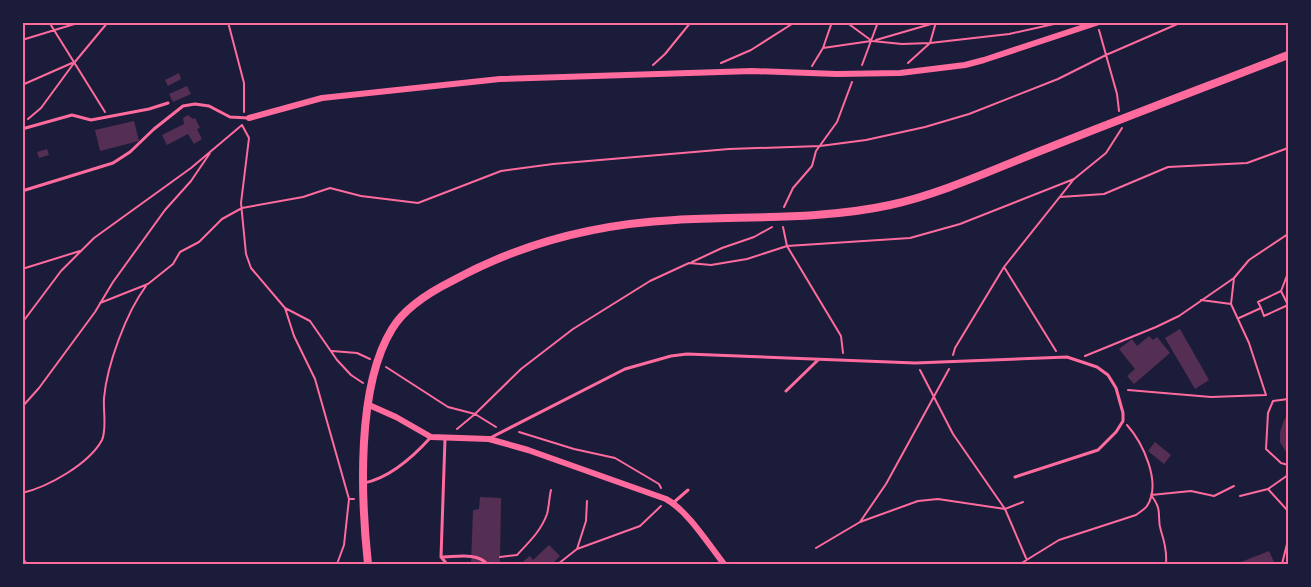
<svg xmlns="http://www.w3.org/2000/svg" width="1311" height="587" font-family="'Zilla Slab',serif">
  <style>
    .building { fill: #542f53 }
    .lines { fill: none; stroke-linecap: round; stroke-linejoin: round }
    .path { stroke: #ff6b9d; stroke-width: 2 }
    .service { stroke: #ff6b9d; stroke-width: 3 }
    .minor { stroke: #ff6b9d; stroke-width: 6 }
    .tertiary { stroke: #ff6b9d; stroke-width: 8 }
    .neatline { fill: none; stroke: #ff6b9d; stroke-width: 2 }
  </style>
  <rect width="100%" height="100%" fill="#1b1b3a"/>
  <!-- building -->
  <path class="building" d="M179 73 181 79 168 86 165 80Z
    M187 86 191 94 173 102 169 94Z
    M188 115 193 119 195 118 200 128 197 129 202 139 194 144 188 134 167 145 162 135 184 124 183 118Z
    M134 121 139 141 100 151 95 130Z
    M47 149 49 155 39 158 37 152Z
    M1180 329 1209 380 1195 389 1165 338Z
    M1149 336 1153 340 1157 337 1170 353 1134 384 1127 376 1135 369 1119 349 1132 339 1137 346Z
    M1288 415V455L1280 442V432L1284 420Z
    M1155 442 1171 455 1164 464 1148 451Z
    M480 497 501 498 500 564H471L473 510 479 509Z
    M549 545 560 556 554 562 556 564H520L530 556 533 560Z
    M1269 551 1275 564H1236Z"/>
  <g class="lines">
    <!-- path -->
    <path class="path" d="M49 22 105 112
      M228 22 244 83V112
      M846 22 872 41 902 44 930 43 1009 34 1063 22
      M1099 30 1117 94 1119 111
      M22 40 81 22
      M876 40 938 22
      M823 48 871 41
      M721 63 751 50 795 22
      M908 63 930 43 936 22
      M653 65 665 54 691 22
      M862 65 878 22
      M812 66 823 48 832 22
      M22 85 72 63
      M28 119 41 108 74 63 108 22
      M242 125 249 138 241 203 246 254 251 268 285 308 294 336 315 379 349 499
      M1060 197 1104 194 1168 167 1247 163 1288 148
      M784 207 793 188 812 166 816 151 837 122 852 82
      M783 227 787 246 841 336 843 353
      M692 262 722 248 754 237 772 227
      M1004 267 1056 351
      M22 269 80 251
      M1281 291 1288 273
      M1201 300 1231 304
      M100 303 148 284 173 264 180 252 199 242 222 219 242 208 303 197 330 188 361 196 418 203 501 171 553 164 729 149 820 146 866 140 925 127 969 114 1058 79 1106 55 1182 22
      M285 308 310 321 337 360 351 375 363 383
      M1239 318 1261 308 1258 302 1281 291 1288 305 1264 316 1261 308
      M22 323 61 271 94 238 191 168 242 125
      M332 351 357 353 370 359
      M953 355 955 348 1004 267 1074 179 1106 153 1122 128
      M1085 356 1156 327 1179 316 1234 278 1249 260 1288 234
      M386 367 448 407 475 414 496 427
      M920 370 953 434 1005 509 1026 558
      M1128 390 1211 397 1266 395 1249 343 1231 304 1234 278
      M1273 401 1268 413 1266 449 1281 463 1288 465
      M1273 401 1288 399
      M22 407 39 388 95 312 113 282 165 210 191 181 210 153
      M457 429 475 414 521 369 573 329 650 281 689 263 711 265 747 259 787 246 910 238 960 224 1074 179
      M519 432 574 449 615 458 659 484 661 488
      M1268 489 1288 511
      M22 493C48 487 89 464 102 440 107 429 103 410 104 398 107 365 126 313 146 286
      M1240 496 1268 489 1288 475
      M860 522 886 484 949 369
      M816 548 860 522 918 501 938 499 1005 509 1023 502
      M577 549 586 521 587 501
      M22 555 26 564
      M500 557 517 555C529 542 541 531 547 514 549 507 549 498 551 490
      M337 564 344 545 349 499H354
      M558 564 577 549 640 526 661 506
      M1020 564 1059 540 1136 515C1140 512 1145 509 1147 506 1162 483 1143 443 1127 425
      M1166 564C1167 552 1165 543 1161 531 1156 516 1164 512 1151 495L1191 491 1214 496 1234 486
      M1282 564 1288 540"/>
    <!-- service -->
    <path class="service" d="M22 129 72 115 91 120 149 109 168 103
      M22 191 113 163 130 152 154 129 183 106 195 104 209 106 230 117 248 118
      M786 391 818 360
      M490 438 625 369 671 356 687 354 915 363 1067 357 1097 367 1108 375 1116 388 1123 413V421L1116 432 1098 450 1015 477
      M445 439 441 557 447 564
      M364 483C390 478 413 457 431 437
      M673 503 688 490
      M441 557C455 557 478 552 487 564"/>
    <!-- minor -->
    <path class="minor" d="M249 118 322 98 500 79 752 71 837 74 900 73 965 65 984 60 1099 22
      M369 405 396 417 431 437 489 439 528 450 666 499C688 511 709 545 724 564"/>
    <!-- tertiary -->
    <path class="tertiary" d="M368 564C361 499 356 387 392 329 405 307 430 292 452 281 521 243 596 224 675 220 745 216 822 220 890 205 944 193 996 168 1048 148 1128 116 1208 86 1288 55"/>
  </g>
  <!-- border -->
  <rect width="1311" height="587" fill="none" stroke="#1b1b3a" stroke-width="48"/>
  <rect x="24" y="24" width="1263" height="539" class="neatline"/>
</svg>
